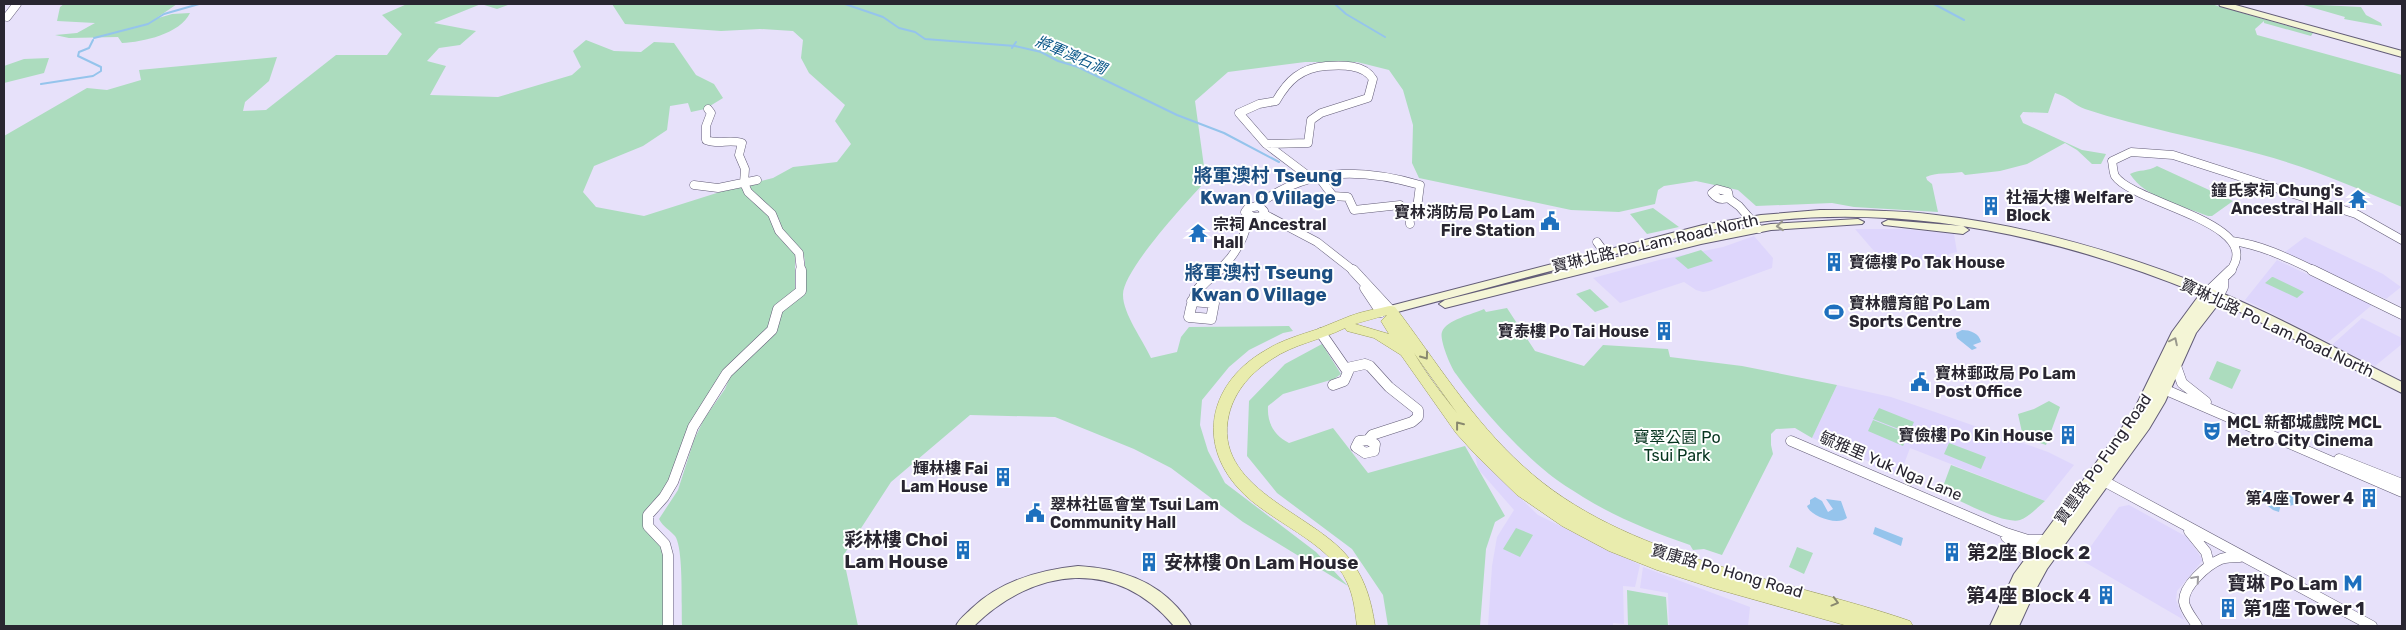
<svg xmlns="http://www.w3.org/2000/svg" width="2406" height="630" font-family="Rubik,'Noto Sans TC',sans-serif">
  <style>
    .built { fill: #ded6fc }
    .green { fill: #acdcbe }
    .water { fill: #95c4ec }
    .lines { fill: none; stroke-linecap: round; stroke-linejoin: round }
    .stream { stroke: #95c4ec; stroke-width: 2 }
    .street-far1-casing { stroke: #625c77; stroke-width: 9 }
    .street-casing { stroke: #625c77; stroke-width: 11 }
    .secondary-casing { stroke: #625c77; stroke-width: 2 }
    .primary-casing { stroke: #9c9e5e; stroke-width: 1 }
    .street-far1 { stroke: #fff; stroke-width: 8 }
    .street { stroke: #fff; stroke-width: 10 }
    .secondary { fill: #f4f5d6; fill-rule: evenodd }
    .primary { fill: #e9ecad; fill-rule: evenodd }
    .oneway { stroke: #99988c }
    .oneway2 { stroke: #89896f }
    .oneway3 { stroke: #9f9da2 }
    .labels { text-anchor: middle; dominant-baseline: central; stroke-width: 4; stroke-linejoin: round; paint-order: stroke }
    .far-water-label { font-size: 15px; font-style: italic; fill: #0b5889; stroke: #fff }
    .poi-label { font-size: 16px; font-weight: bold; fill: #292631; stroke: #fff; text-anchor: start }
    .street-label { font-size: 16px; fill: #292631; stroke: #fff }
    .park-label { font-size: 16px; fill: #06351f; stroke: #fff }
    .quarter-label { font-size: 19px; font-weight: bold; fill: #1d4f82; stroke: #fff }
    .near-poi-label { font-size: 19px; font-weight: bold; fill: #292631; stroke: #fff; text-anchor: end }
  </style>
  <rect width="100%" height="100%" fill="#e7e1fa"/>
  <!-- built -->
  <path class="built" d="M1855 229H1903L1954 234 1957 252 1949 254 1947 258 1886 265Z
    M1754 236 1773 258 1772 268 1709 291 1703 292 1696 290 1684 282 1620 303 1593 278 1659 260 1723 247Z
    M2305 237 2383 274 2401 287 2386 299 2285 252Z
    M2277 260 2372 305 2328 342 2245 300Z
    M2362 318 2402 338V344L2375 366 2332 345Z
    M1837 385 1891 397 1935 412 2048 452 2074 465 2045 501 1910 448 1901 472 1890 474 1874 467 1868 461 1812 438Z
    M1475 454 1538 515 1640 565 1635 587 1623 586 1624 624 1613 623V626H1488L1492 566 1497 537 1514 510 1478 469Z
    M2129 505 2187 537 2203 560 2177 591 2176 600 2184 620 2081 560 2119 507Z
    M1643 567 1750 607 1748 626H1669L1668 593 1640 588Z"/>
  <!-- green -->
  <path class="green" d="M64 4H177L155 19 172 14 190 13C180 34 143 42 122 43L118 37 69 38 55 35 77 33 95 23 57 21 60 7Z
    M407 4H511L497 9 481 4 434 23 476 31 460 45 439 48 427 61 446 66 430 95 498 97 572 75 581 67 573 51 586 40 614 51 641 52 654 42 674 43 696 75 714 84 723 98 705 109 691 112 688 103 670 106 667 130 643 146 594 166 583 192 596 207 644 216 742 185 744 193 765 211 772 221 775 232 795 254V291C782 304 771 301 771 324L722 377 649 521 666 541 672 626H4V136L87 88 107 90 141 80 139 70 277 57 269 81 245 102 243 111 266 110 336 55H387L402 34 382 15Z
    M612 4H2211L2313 33 2311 36 2264 23V21L2255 29 2257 35 2402 75V207C2355 187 2308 167 2259 154 2201 138 2142 128 2085 109 2075 106 2069 97 2055 93L2048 113 2023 112 2020 116 2023 123 2082 150 2106 154 2101 164H2092L2077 150 2065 143 2027 164 2000 171 1965 175 1962 172C1950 174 1936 172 1926 177L1927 180 1932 184 1938 212 1854 207 1832 203 1756 206 1738 190 1696 181 1664 186 1658 190 1655 204 1619 212 1571 210 1419 178 1412 163 1413 125 1403 90 1389 70 1357 62H1305L1228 72 1195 101 1206 181C1188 200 1122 271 1123 295 1123 314 1143 340 1151 358L1177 352 1181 337 1189 327 1289 326 1293 331 1283 333 1249 350 1229 367 1202 400 1200 425 1208 451 1225 483 1316 552 1348 586 1243 522 1171 468 1134 449 1055 417 970 415 891 482 843 556 858 626H682C681 608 684 549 675 536 670 530 663 527 659 519L678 490 694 440 704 419 725 389 730 377 773 333 779 324V313L803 292 805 261 803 252 782 230 779 219 771 209 751 191 749 184 773 178 793 167 837 162 851 144 835 121 845 105 809 73 801 58 803 40 793 31 760 29 721 31 625 24Z
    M2300 4 2361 7 2366 15 2381 23 2382 26 2344 19 2345 17Z
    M49 58 44 73 4 83V66L24 59Z
    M2157 166 2233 201 2212 216H2208C2183 206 2145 198 2130 174 2139 169 2148 172 2157 166Z
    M1653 208 1679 227 1647 234 1630 214Z
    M1701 250 1713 261 1688 269 1675 258Z
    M2272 277H2273L2304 292 2297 298 2265 283Z
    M1590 289 1609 307 1595 312 1576 294Z
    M1507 308 1535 351 1584 366 1603 345 1668 349 1670 357 1742 366 1837 385 1812 438 1795 428 1776 429 1771 434V445L1773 454 1722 555 1704 549 1693 550 1690 545C1653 532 1617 518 1583 497 1572 490 1559 482 1549 474 1519 450 1478 405 1456 374 1451 368 1439 339 1442 332 1446 320 1473 314 1484 309L1486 312Z
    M1322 344 1341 374 1334 379 1283 394 1268 406C1267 423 1274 435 1289 443L1333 428 1368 473 1465 446 1505 516 1495 522 1486 549 1480 626H1388L1383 595 1352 549 1277 493 1247 456 1249 401 1285 364Z
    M2217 361 2241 370 2232 389 2209 379Z
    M2049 401 2060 407 2046 445 2023 437 2018 414 2034 409Z
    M1879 408 1914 422 1909 433 1873 419Z
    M1873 420 1909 434 1903 446 1868 431Z
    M1949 443 1986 457 1981 469 1944 454Z
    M1951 465 2045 501C2038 507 2029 517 2020 520 2004 525 1957 499 1941 492Z
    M1516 528 1533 535 1520 557 1503 549Z
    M1797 547 1813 553 1804 574 1789 567Z
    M1627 590 1666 597 1668 626H1628Z"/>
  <!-- water -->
  <path class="water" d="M1962 330C1970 330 1979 333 1981 342L1973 345 1977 348 1972 350 1957 338 1956 333Z
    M2279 489 2300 498 2301 503 2289 506 2281 504 2279 512 2273 510 2259 499 2263 491 2265 490 2278 495Z
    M1815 497 1822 501 1828 512 1833 509 1826 499 1841 501 1847 518C1837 526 1810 516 1807 506L1810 504V500Z
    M1875 527 1903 538 1901 546 1873 534Z"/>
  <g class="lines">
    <!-- stream -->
    <path class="stream" d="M845 4 883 17 899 28 915 32 925 39 1015 46 1041 52 1058 61 1078 67 1177 115 1224 133 1279 162
      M1335 4 1346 14 1385 37
      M1934 4 1964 20
      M94 38 148 24 164 14 199 4
      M1012 48 1016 42
      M41 84 93 76 101 71V67L78 56 79 52 89 48 93 40"/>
    <!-- street-far1 casing -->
    <g class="street-far1-casing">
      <path id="street-far1" d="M7 17 17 4
        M1326 66C1342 65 1364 64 1373 79L1368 98 1321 113 1311 120 1308 143 1266 144 1239 113 1259 104 1276 101C1288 80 1301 68 1326 66Z
        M708 109 711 113 706 126V140C718 145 730 139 742 143L739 155 745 169 744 183 748 192 772 214 779 231 799 253 801 271
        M1266 144 1311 178
        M1318 176 1333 196 1348 197 1354 210 1400 205 1409 215
        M694 185 718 188 757 180
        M1717 189 1728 192 1729 197C1722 201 1717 199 1712 193Z
        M1728 198 1739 206 1759 229
        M1256 206C1308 167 1360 168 1420 185L1417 208 1409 215 1410 224
        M1259 206 1264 211 1262 216 1253 217 1245 212 1248 208Z
        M1264 214 1317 242 1354 271
        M2232 241C2262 245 2288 258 2315 271
        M1597 242 1605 253
        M1217 271C1235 257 1245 238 1249 216
        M2230 271C2267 223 2134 204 2115 176 2113 172 2113 165 2112 161L2131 152 2173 155 2356 214 2402 240"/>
    </g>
    <!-- street casing -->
    <g class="street-casing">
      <path id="street" d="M1353 270 1390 310
        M2312 270 2402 314
        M1365 288 1381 312
        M2208 292 2231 270
        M2218 297 2223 287V280
        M1192 301 1214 303 1211 319 1189 317C1194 290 1198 287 1219 270
        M1321 333 1348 372 1344 381 1333 385
        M2176 366 2182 383 2206 402
        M1347 368 1365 364 1370 366 1389 387 1418 410V417L1412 422 1372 435 1368 440
        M2159 387 2402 492
        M1368 440 1375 444 1374 451 1365 453 1356 447 1359 441Z
        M1791 441 2006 533 2028 540H2044
        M2339 459 2402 484
        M2100 479 2372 626
        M2189 531 2206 552 2209 564
        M2006 537 2025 550 2030 561
        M668 626V555L665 544 648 526V515L664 497 673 482 693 427 727 373 772 330 778 309 801 291V270
        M2197 626C2193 619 2185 610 2184 602 2183 586 2207 565 2221 559 2227 557 2233 557 2240 557"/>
    </g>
    <!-- secondary casing -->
    <g class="secondary-casing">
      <path id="secondary" d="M2219 4H2232L2402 51V57L2220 6Z
        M1820 210C1859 210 1898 210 1936 215 2032 226 2124 254 2212 289 2278 316 2340 351 2402 382V393L2220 302 2196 333 2165 402 2149 429 2047 569 2035 591 2019 626H1990L2014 574 2132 414 2172 332 2200 294C2060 237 1911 203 1759 222 1709 228 1661 242 1612 255 1538 274 1464 294 1390 314L1384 310 1386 307 1703 225 1761 215Z
        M1858 219 1864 222 1862 224 1771 230 1701 244 1445 308 1439 304 1445 300 1701 236 1771 224Z
        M1888 220 1963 226 1969 230 1963 234 1884 225 1882 223Z
        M1078 566C1115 568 1151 578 1177 607 1182 613 1188 619 1191 626H1174C1117 557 1034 567 974 626H956C959 619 966 614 971 609 1000 581 1039 570 1078 566Z"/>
    </g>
    <!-- primary casing -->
    <g class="primary-casing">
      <path id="primary" d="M1390 306 1395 307C1436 361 1472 420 1523 466 1625 560 1783 577 1910 621L1913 626H1848L1713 588 1657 570 1609 551 1562 526 1517 495 1475 454 1456 433 1401 355 1374 338 1347 331 1345 328C1321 340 1294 344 1272 359 1252 372 1235 390 1229 414 1211 488 1313 513 1348 557 1365 578 1371 600 1375 626H1357C1355 611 1354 597 1347 582 1329 541 1269 522 1239 489 1195 441 1211 381 1266 350 1282 340 1300 335 1318 329 1329 325 1339 320 1350 316 1363 311 1377 309 1390 306ZM1387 315 1381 321 1389 334 1355 324ZM1414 353 1457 413C1442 394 1426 374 1414 353Z"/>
    </g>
    <!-- street-far1 -->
    <use href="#street-far1" class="street-far1"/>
    <!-- street -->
    <use href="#street" class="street"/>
    <!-- secondary -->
    <use href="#secondary" class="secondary"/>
    <!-- primary -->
    <use href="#primary" class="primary"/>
  </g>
  <!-- one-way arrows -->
  <defs><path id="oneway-chevron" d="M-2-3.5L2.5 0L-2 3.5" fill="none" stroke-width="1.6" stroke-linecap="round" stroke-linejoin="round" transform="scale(1.25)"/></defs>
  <g class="oneway">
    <use href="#oneway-chevron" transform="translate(1780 226) rotate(174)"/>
    <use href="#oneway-chevron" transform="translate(2174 341) rotate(-64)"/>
  </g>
  <g class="oneway2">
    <use href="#oneway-chevron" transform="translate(1425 356) rotate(54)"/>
    <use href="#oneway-chevron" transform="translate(1459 425) rotate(-128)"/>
    <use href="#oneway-chevron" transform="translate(1835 602) rotate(15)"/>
  </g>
  <use class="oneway3" href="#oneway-chevron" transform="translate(2196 579) rotate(-49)"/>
  <!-- icons -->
  <defs>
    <g id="temple-bare" transform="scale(1.5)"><path d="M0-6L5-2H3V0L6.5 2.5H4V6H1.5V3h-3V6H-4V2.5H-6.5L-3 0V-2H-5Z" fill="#1e70be" stroke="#fff" stroke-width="2.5" paint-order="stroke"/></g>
    <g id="building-bare" transform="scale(1.5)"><path d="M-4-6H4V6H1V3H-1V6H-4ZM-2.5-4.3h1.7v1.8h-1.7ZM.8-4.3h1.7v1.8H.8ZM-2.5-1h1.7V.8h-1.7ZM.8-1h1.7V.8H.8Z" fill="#1e70be" stroke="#fff" stroke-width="2.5" paint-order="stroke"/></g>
    <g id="civic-bare" transform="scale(1.5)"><path d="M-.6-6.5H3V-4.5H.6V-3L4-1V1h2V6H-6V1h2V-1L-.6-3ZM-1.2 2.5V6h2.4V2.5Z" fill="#1e70be" stroke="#fff" stroke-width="2.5" paint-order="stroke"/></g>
    <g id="stadium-bare" transform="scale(1.5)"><path d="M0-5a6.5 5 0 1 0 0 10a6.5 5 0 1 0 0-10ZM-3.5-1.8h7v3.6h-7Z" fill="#1e70be" stroke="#fff" stroke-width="2.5" paint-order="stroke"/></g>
    <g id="theatre-bare" transform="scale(1.5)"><path d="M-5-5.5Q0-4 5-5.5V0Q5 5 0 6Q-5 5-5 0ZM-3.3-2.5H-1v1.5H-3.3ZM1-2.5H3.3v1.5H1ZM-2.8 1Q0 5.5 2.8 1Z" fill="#1e70be" stroke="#fff" stroke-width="2.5" paint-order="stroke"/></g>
    <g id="metro-bare" transform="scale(1.5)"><path d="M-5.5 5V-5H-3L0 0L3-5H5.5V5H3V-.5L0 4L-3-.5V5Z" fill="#1e70be" stroke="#fff" stroke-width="2.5" paint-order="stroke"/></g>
  </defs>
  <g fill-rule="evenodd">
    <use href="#temple-bare" x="2358" y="199"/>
    <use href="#building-bare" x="1991" y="206"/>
    <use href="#civic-bare" x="1550" y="221"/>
    <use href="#temple-bare" x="1198" y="233"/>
    <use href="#building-bare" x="1834" y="262"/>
    <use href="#stadium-bare" x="1834" y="312"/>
    <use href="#building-bare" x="1664" y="331"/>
    <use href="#civic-bare" x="1920" y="382"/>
    <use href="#theatre-bare" x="2212" y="431"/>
    <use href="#building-bare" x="2068" y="435"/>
    <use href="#building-bare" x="1003" y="477"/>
    <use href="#building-bare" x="2369" y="498"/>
    <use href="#civic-bare" x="1035" y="513"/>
    <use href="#building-bare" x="963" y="550"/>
    <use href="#building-bare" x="1952" y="552"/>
    <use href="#building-bare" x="1149" y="562"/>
    <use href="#metro-bare" x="2353" y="583"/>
    <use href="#building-bare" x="2106" y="595"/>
    <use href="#building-bare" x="2228" y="608"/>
  </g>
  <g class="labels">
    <!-- far-water labels -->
    <g class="far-water-label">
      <text transform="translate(1071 55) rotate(23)">將軍澳石澗</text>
    </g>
    <!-- poi labels -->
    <g class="poi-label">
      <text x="2343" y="190" text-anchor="end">鐘氏家祠 Chung's<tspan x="2343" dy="18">Ancestral Hall</tspan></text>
      <text x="2006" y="197">社福大樓 Welfare<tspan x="2006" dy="18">Block</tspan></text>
      <text x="1535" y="212" text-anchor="end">寶林消防局 Po Lam<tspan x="1535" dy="18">Fire Station</tspan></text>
      <text x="1213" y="224">宗祠 Ancestral<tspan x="1213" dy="18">Hall</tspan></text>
      <text x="1849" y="262">寶德樓 Po Tak House</text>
      <text x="1849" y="303">寶林體育館 Po Lam<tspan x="1849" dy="18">Sports Centre</tspan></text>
      <text x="1649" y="331" text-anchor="end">寶泰樓 Po Tai House</text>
      <text x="1935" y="373">寶林郵政局 Po Lam<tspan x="1935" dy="18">Post Office</tspan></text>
      <text x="2227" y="422">MCL 新都城戲院 MCL<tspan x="2227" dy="18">Metro City Cinema</tspan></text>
      <text x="2053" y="435" text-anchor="end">寶儉樓 Po Kin House</text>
      <text x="988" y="468" text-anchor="end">輝林樓 Fai<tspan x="988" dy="18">Lam House</tspan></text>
      <text x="2354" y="498" text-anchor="end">第4座 Tower 4</text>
      <text x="1050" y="504">翠林社區會堂 Tsui Lam<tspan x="1050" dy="18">Community Hall</tspan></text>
    </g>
    <!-- street labels -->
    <g class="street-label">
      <text transform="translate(1655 243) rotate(-13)">寶琳北路 Po Lam Road North</text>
      <text transform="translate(2277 328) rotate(25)">寶琳北路 Po Lam Road North</text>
      <text transform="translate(2103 459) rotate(-55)">寶豐路 Po Fung Road</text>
      <text transform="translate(1891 466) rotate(23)">毓雅里 Yuk Nga Lane</text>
      <text transform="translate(1727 571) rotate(16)">寶康路 Po Hong Road</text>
    </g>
    <!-- park labels -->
    <g class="park-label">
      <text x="1677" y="437">寶翠公園 Po<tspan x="1677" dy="18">Tsui Park</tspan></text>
    </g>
    <!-- quarter labels -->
    <g class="quarter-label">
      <text x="1268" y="175">將軍澳村 Tseung<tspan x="1268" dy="22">Kwan O Village</tspan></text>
      <text x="1259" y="272">將軍澳村 Tseung<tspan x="1259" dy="22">Kwan O Village</tspan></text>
    </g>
    <!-- near-poi labels -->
    <g class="near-poi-label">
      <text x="948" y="539">彩林樓 Choi<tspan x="948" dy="22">Lam House</tspan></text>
      <text x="1967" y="552" text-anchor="start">第2座 Block 2</text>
      <text x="1164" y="562" text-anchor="start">安林樓 On Lam House</text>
      <text x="2338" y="583">寶琳 Po Lam</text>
      <text x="2091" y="595">第4座 Block 4</text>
      <text x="2243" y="608" text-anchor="start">第1座 Tower 1</text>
    </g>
  </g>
  <!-- border -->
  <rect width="2406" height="630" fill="none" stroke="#292631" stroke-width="10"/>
</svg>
